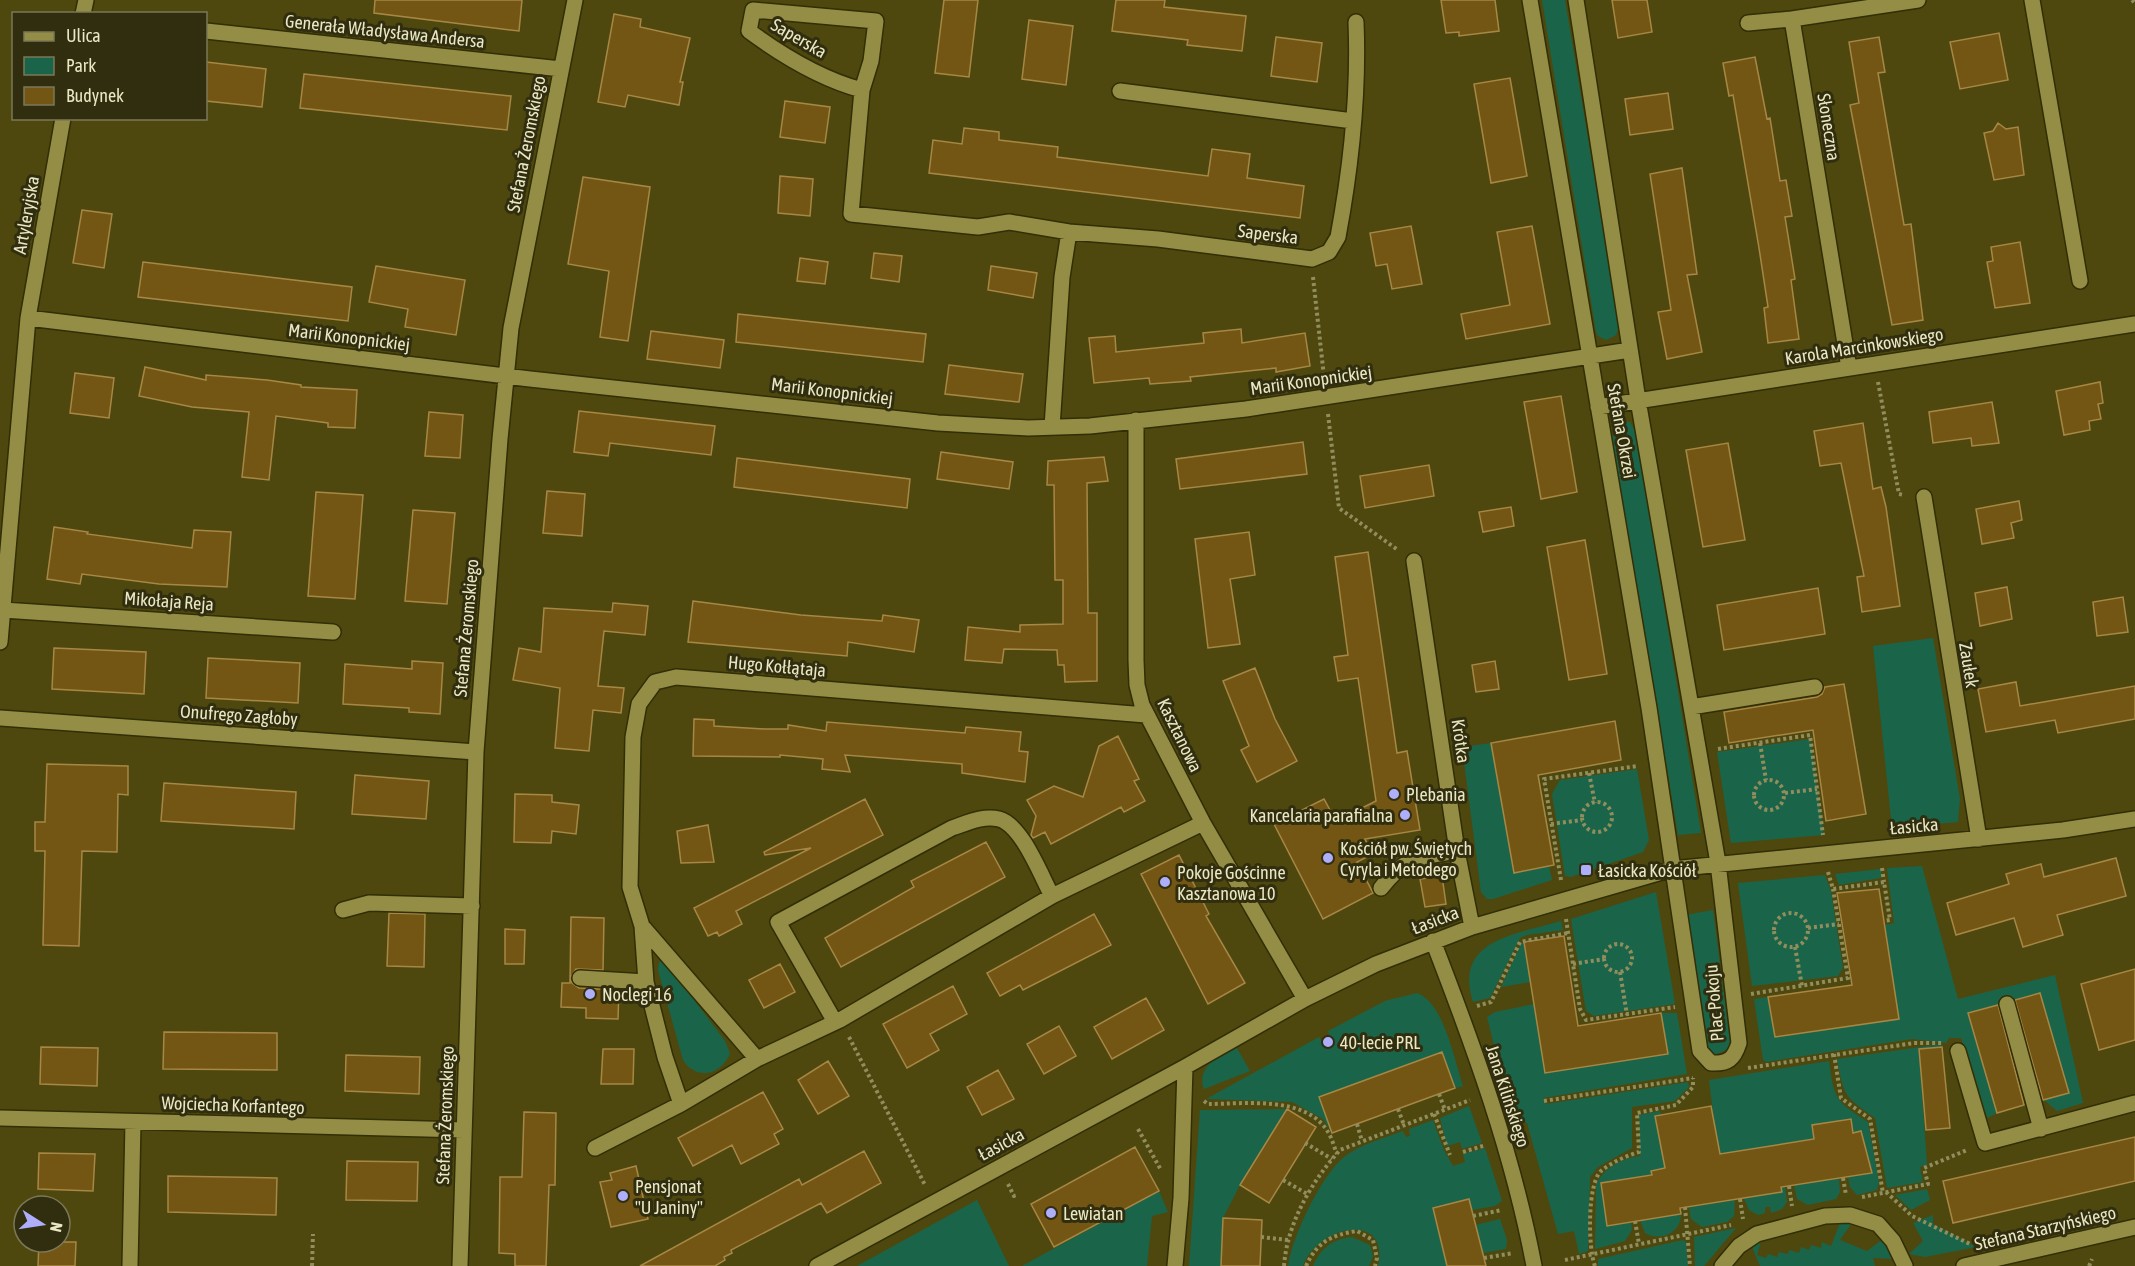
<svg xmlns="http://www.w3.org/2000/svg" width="2135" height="1266" font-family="'Asap Condensed',sans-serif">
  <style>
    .green { fill: #1a6549 }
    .building { fill: #735613; stroke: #a78745; stroke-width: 1.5 }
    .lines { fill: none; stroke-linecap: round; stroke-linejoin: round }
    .minor-casing { stroke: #322e06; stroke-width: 18 }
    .path { stroke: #918d5d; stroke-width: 4; stroke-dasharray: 3 3; stroke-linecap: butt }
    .minor { stroke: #948d46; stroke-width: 15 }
    .poi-dot { fill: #aeaefa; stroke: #312e10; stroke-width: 2 }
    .labels { text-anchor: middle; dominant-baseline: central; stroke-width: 6; stroke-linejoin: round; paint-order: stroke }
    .street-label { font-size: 18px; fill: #eae7c4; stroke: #312e10 }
    .poi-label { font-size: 18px; fill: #eae7c4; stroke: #312e10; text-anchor: start }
  </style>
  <rect width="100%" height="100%" fill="#4e480f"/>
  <!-- green -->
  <path class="green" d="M1542 0H1565L1619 326 1616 335 1606 340 1598 336 1596 332Z
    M1623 421 1630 422 1636 433 1701 833 1678 835 1612 438 1617 423Z
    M1933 638 1960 799 1958 822 1892 828 1873 646Z
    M1810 739 1824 835 1731 843 1717 752Z
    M1491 743 1514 872 1549 866 1552 880 1493 899H1487L1481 892 1462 747Z
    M1637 769 1649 840 1643 852 1571 877 1565 876 1552 794 1560 780Z
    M1922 866 1958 999 2055 975 2083 1103 2057 1111 2044 1100 2069 1092 2040 993 1968 1013 1997 1113 1987 1118 1961 1038H1949L1946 1043 1912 1039 1766 1062 1763 1060 1754 999 1768 997 1776 1037 1898 1019 1885 925 1894 923 1887 868Z
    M1881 869V878L1839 885 1835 874Z
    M1825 875 1831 891 1843 968 1838 976 1752 986 1738 883Z
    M1656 892 1675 1004 1594 1016 1586 1011 1571 919Z
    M1713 910 1730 1042 1728 1049 1715 1055 1703 1048 1685 915Z
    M1561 921 1563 930 1526 935 1520 938 1490 998 1473 1002C1453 939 1516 935 1561 921Z
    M1524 942 1531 982 1501 987 1521 944Z
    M664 960 725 1041 730 1053C722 1075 696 1081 683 1060L658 970 659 962Z
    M1417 993C1444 1003 1454 1059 1463 1086L1455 1088 1442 1052 1319 1097 1332 1133 1323 1119 1292 1102 1206 1099 1319 1037 1323 1043 1331 1038 1328 1031 1385 1001Z
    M1534 1004 1546 1073 1667 1054 1661 1013H1677L1687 1074 1543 1098 1546 1104 1688 1082 1689 1087 1675 1101 1632 1107V1148L1598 1167 1590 1177 1588 1251 1579 1254 1574 1231 1558 1234 1527 1123 1504 1110 1510 1109 1487 1017 1495 1012Z
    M1234 1043 1250 1071 1204 1089C1195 1069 1221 1053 1234 1043Z
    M1941 1044 1942 1047 1919 1050 1927 1165 1920 1167 1923 1182 1887 1188 1875 1118C1844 1096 1844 1097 1837 1059Z
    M1829 1061C1834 1100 1836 1101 1868 1122L1879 1182 1877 1190 1857 1195 1850 1187 1848 1177 1872 1173 1861 1132 1853 1133 1851 1119 1812 1125 1814 1139 1756 1153 1651 1171 1652 1175 1601 1183 1607 1225 1631 1222 1632 1230 1625 1241 1595 1249 1596 1185C1603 1168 1622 1158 1640 1156L1639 1115 1660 1111 1661 1115 1655 1117 1660 1141 1715 1128 1709 1080Z
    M1469 1106 1482 1143 1462 1149 1460 1142 1447 1146 1440 1118Z
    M1287 1109 1240 1185 1223 1218 1221 1266H1189L1200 1110Z
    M1433 1120 1444 1150 1453 1166 1465 1162 1463 1154 1485 1148 1502 1201 1495 1206 1472 1210 1469 1199 1447 1266H1378C1390 1210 1317 1226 1303 1266H1288C1292 1237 1321 1176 1344 1157 1360 1144 1385 1138 1403 1131L1406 1137 1410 1136 1409 1129Z
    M1839 1178 1840 1192 1836 1199 1808 1205 1797 1199 1794 1185Z
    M1785 1186 1787 1202 1782 1209 1771 1213 1770 1207H1765V1213L1758 1215 1749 1210 1744 1198 1782 1192 1781 1187Z
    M1927 1189 1930 1200 1911 1210 1895 1195Z
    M1159 1191 1168 1212 1152 1216 1147 1266H1022Z
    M977 1200 1009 1266H857Z
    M1735 1200 1734 1216 1727 1222 1702 1227 1691 1219 1689 1207Z
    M1681 1214C1681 1233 1661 1242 1645 1233L1640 1220Z
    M1933 1215V1224L1976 1247 1925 1257 1909 1254 1923 1241 1913 1223Z
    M1500 1219 1507 1240 1506 1249 1482 1253 1476 1225Z
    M1840 1223 1851 1224 1840 1240 1867 1251 1883 1239 1892 1259 1873 1258 1875 1266H1760L1752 1247 1761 1241 1757 1255 1766 1258 1768 1254 1777 1257 1779 1252 1788 1254 1789 1250 1799 1253 1801 1247 1809 1250 1811 1245 1821 1248 1822 1242 1831 1246Z
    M1736 1228 1704 1266H1695L1694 1237Z
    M1352 1237 1370 1245 1373 1256 1369 1266H1313C1320 1248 1333 1239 1352 1237Z
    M1683 1240 1686 1242 1688 1266H1598V1259Z"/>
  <!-- building -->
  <path class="building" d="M375 0H522L519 31 374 13Z
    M944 0H978L969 77 935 73Z
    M1116 0H1165L1164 7 1246 16 1242 51 1187 45 1188 40 1112 31Z
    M1441 0H1495L1499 31 1459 36V32L1446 33Z
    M1612 0H1647L1652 32 1618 38Z
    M614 14 641 19 640 27 690 38 680 82H683L679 105 628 95 625 107 598 102Z
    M1029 20 1073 26 1066 85 1022 79Z
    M1999 33 2008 80 1960 89 1950 42Z
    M1276 37 1322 43 1317 82 1271 76Z
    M1879 37 1885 72 1878 73 1904 225 1911 224 1923 320 1892 325 1850 105 1859 103 1849 42Z
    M1755 57 1767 119 1770 118 1780 181 1786 180 1792 216 1785 217 1795 279 1791 280 1799 339 1768 343 1764 308 1768 307 1759 248 1733 95 1729 96 1723 63Z
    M206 62 266 69 262 107 206 101Z
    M304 74 511 96 507 130 300 108Z
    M1510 78 1527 176 1491 183 1474 84Z
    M1668 93 1673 129 1630 135 1625 99Z
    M785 101 830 107 825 143 780 137Z
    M1998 123 2006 129 2018 127 2024 175 1994 180 1984 133 1993 131Z
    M964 128 999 132V140L1058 147 1057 157 1208 176 1212 149 1250 154 1247 178 1304 186 1300 218 929 173 933 140 962 144Z
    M1682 168 1697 274 1687 275 1702 352 1667 359 1658 312 1671 310 1650 174Z
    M780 176 813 179 810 216 778 213Z
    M583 177 650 187 628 341 600 337 609 271 568 264Z
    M82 210 112 214 104 268 73 263Z
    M1411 226 1422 284 1392 289 1387 264 1376 266 1370 233Z
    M1532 226 1550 324 1466 339 1461 314 1510 305 1497 232Z
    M2020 242 2030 303 1995 308 1987 262 1993 261 1991 247Z
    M874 253 902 256 899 282 871 278Z
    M800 258 828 262 825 284 797 281Z
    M143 262 352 287 348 321 138 297Z
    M376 266 465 280 456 335 405 327 408 309 369 302Z
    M991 266 1037 273 1033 298 988 290Z
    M738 314 926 334 923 362 736 342Z
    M1241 329 1242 343 1305 333 1310 366 1276 372V368L1190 377 1191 381 1150 384 1149 378 1094 383 1089 338 1115 336 1116 352 1204 343 1203 333Z
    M651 331 724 340 720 368 647 359Z
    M949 365 1023 374 1019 402 945 394Z
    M145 367 206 380V375L267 380 301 385V387L357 390 355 428 328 427V423L276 416 269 480 242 477 249 412 192 407 139 396Z
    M75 373 114 378 109 418 70 413Z
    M2100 382 2103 403 2098 404 2101 419 2089 421 2090 430 2064 435 2056 391Z
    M1561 396 1577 492 1541 499 1524 402Z
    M1992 402 1999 443 1972 446 1971 438 1933 443 1929 412Z
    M579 411 715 426 711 455 610 443 608 456 574 452Z
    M429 412 463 415 460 458 425 456Z
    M1863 423 1873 489 1881 487 1886 507 1900 606 1862 612 1857 577 1864 576 1841 463 1820 466 1814 431Z
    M1303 442 1307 474 1180 489 1176 459Z
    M1728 443 1745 540 1703 547 1686 450Z
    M941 452 1013 462 1009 489 937 479Z
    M1104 457 1108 481 1087 483 1088 613H1097V681L1065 682 1064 665H1058L1057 650 1004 649 1002 663 965 660 968 627 1020 632V625L1063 624V580H1055L1054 485H1047L1048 461Z
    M737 458 910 479 907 508 734 487Z
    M1429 465 1434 496 1365 508 1360 476Z
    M547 491 585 494 582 536 543 533Z
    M316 492 363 495 355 599 308 596Z
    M2019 501 2022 520 2011 523 2014 538 1982 544 1976 509Z
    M1511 507 1514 526 1483 532 1479 512Z
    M413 510 455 513 447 604 405 601Z
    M54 527 88 532 87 534 192 548 194 530 231 532 227 587 159 584 82 574 80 584 47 579Z
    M1249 532 1255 575 1230 579 1240 644 1208 648 1195 539Z
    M1585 540 1607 674 1569 680 1547 547Z
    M1368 552 1397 753 1407 751 1420 830 1365 839 1373 854 1357 862 1373 893 1323 919 1274 824 1324 799 1336 821 1376 801 1358 678 1338 681 1334 657 1348 655 1335 557Z
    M2007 587 2012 619 1980 626 1975 593Z
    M1818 588 1825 634 1724 650 1717 605Z
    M2123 597 2128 632 2097 636 2093 602Z
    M693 601 801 615 882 621 883 615 919 620 914 652 848 642 847 656 688 642Z
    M613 603 648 606 645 635 604 631 598 686 624 688 621 713 593 710 589 751 555 748 560 688 513 680 519 648 541 652 544 608 612 612Z
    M54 648 146 652 144 694 52 689Z
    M208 658 300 663 298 703 206 698Z
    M412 661 443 663 440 714 409 712V708L343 704 345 664 412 669Z
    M1495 661 1499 689 1476 692 1472 665Z
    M1255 668 1275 719 1297 761 1257 782 1241 750 1249 746 1223 681Z
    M2016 682 2020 706 2135 686V719L2058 733 2055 720 1986 732 1978 689Z
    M1844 684 1866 814 1826 821 1813 730 1729 743 1724 712 1817 697 1822 694 1825 687Z
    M694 719 714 720V726L765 729H788V725L826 731 827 722 965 733 966 727 1021 732 1019 751 1028 752 1025 782 962 773V764L845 755 850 772 822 769 823 759 780 755V757L693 756Z
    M1615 721 1621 760 1538 775 1554 865 1514 873 1491 743Z
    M1118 736 1139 779 1134 781 1145 801 1124 812 1121 807 1051 844 1045 832 1033 838 1031 835 1036 816 1027 800 1054 786 1083 797 1099 746Z
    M47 764 128 766V795L118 794 117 852 82 851 79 946 43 945 45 851H35V822H45Z
    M355 775 429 781 426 819 352 814Z
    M164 783 296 792 294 829 161 821Z
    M515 794 552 795V802L579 805 576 834 552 831 551 843 514 842Z
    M865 799 883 835 736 911 742 924 719 936 717 932 708 936 694 908 811 848 765 855 764 852Z
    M708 825 714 862 681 863 677 831Z
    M986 842 1005 877 841 967 825 938 914 887 911 881Z
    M1179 855 1209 914 1206 916 1245 983 1208 1004 1141 874Z
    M2116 858 2126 896 2057 915 2063 935 2023 947 2014 918 1956 935 1947 903 2009 884 2006 874 2041 864 2044 877Z
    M1442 876 1446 904 1425 907 1420 879Z
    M1879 889 1899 1019 1775 1037 1768 997 1852 985 1837 893Z
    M389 913 425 914 424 967 387 966Z
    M1094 914 1111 945 1023 990 1020 985 1000 996 987 973Z
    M571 917 604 918 603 970 576 969 570 978 572 983 579 988 619 990 618 1019 586 1018V1008L561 1007 562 983H570Z
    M505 929 525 930 524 964H505Z
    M1564 936 1578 1026 1661 1013 1668 1054 1545 1073 1524 942Z
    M780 964 795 992 764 1008 749 980Z
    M2135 969V1040L2099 1050 2081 984Z
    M953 986 967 1014 930 1034 939 1050 907 1068 883 1024Z
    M2040 993 2069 1093 2043 1100 2015 1000Z
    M1146 998 1164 1030 1112 1059 1094 1027Z
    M1998 1005 2024 1105 1997 1113 1968 1013Z
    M1059 1026 1076 1056 1044 1074 1027 1044Z
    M164 1032 277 1033V1070L163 1069Z
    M41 1047 98 1048 97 1086 40 1084Z
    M1942 1047 1950 1128 1926 1130 1919 1049Z
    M603 1049H634L633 1084H601Z
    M1442 1052 1455 1088 1332 1133 1319 1097Z
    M346 1055 420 1057 419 1094 345 1091Z
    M828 1061 849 1096 818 1114 798 1080Z
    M998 1070 1014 1099 982 1115 967 1087Z
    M763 1092 783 1129 774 1134 779 1144 741 1164 732 1145 693 1166 678 1138Z
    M1711 1106 1720 1154 1814 1139 1812 1125 1851 1119 1853 1133 1861 1131 1872 1173 1781 1187 1782 1192 1680 1208 1681 1214 1607 1226 1601 1183 1652 1175 1651 1171 1665 1168 1655 1116Z
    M1287 1109 1316 1127 1269 1203 1240 1185Z
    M524 1112 556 1113 555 1185H549L546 1266H515V1254L499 1253 500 1177H522Z
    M2135 1137V1181L1953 1223 1943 1181Z
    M1135 1147 1159 1191 1054 1247 1031 1204Z
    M864 1151 881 1183 827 1213 821 1203 731 1250 732 1253 724 1257 725 1260 715 1266H640L799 1179 802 1185Z
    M39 1153 95 1154 93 1191 38 1189Z
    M347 1161 418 1162 417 1201 346 1200Z
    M636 1166 648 1219 611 1227 600 1182 612 1180 610 1173Z
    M168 1176 277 1178 276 1215 168 1212Z
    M1469 1199 1486 1266H1447L1433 1208Z
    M1223 1218 1262 1220 1260 1266H1221Z
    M39 1242H76L75 1266H38Z"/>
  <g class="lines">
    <!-- minor casing -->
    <g class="minor-casing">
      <path id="minor" d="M1530 0 1649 708 1700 1051 1711 1063C1728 1064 1734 1059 1739 1043L1718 863 1638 400 1576 0
        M2032 0 2080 281
        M83 14 86 0
        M1748 23 1792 19
        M206 31 561 69
        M862 90C821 79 783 56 749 31L753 10 876 21 871 61 862 90 851 214 978 227 1009 222 1069 232
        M1120 91 1353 121
        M28 318 530 379 938 423 1028 428 1090 426 1246 409 1630 350
        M1849 368 1792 19 1918 0
        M1598 407 2135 324
        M1136 420V660L1137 685 1142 705 1203 823 1305 999
        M1052 427 1062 277 1069 232 1158 239 1312 259 1329 252 1338 237C1351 167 1359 94 1356 22
        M1924 497 1979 839
        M1414 561 1457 851 1472 927
        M3 610 333 632
        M0 642 28 318 63 118
        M1691 707 1815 687
        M0 718 476 752
        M1381 888C1407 855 1418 858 1457 851
        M343 910 369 903 472 906
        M642 926 757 1059
        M1433 941C1474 1047 1513 1154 1534 1266
        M580 978 646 982
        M2007 1004 2041 1129
        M835 1022 778 922 952 828C967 823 983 815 999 819 1022 825 1041 876 1052 896
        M1958 1051 1985 1143 2135 1103
        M681 1104 665 1057 646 982 642 926 630 887 633 737 639 704 655 682 676 677 1146 715
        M0 1118 464 1130
        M595 1148 681 1104 757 1059 840 1020 1052 896 1203 823
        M130 1266 133 1122
        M460 1266 476 752 500 439 511 328 575 0
        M817 1266 1185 1067 1305 999 1376 964 1472 927 1672 869 2063 830 2135 819
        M1175 1266 1181 1198 1185 1067
        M1722 1266 1739 1246 1757 1234 1825 1216 1850 1215 1878 1224 1893 1241 1905 1266
        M1964 1266 2135 1227"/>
    </g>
    <!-- path -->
    <path class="path" d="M2132 0 2135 3
      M1313 277 1324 377
      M1878 382 1899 494 1904 495
      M1328 414 1339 508 1398 550
      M1760 743 1766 780
      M1718 749 1810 735 1823 835
      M1589 773 1595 803
      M1754 795a15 15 0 1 1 30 0a15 15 0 1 1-30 0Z
      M1785 793 1817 789
      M1582 817a15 15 0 1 1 30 0a15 15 0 1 1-30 0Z
      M1551 824 1582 820
      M1882 868 1884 882
      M1828 872 1833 889 1884 882 1890 920 1884 921
      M1561 880 1544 779 1638 766
      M1774 930a17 17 0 1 1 34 0a17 17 0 1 1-34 0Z
      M1566 919 1580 1009 1586 1020 1675 1007
      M1808 928 1839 924
      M1604 958a14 14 0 1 1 28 0a14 14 0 1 1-28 0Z
      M1795 947 1802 986
      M1573 964 1604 959
      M1620 972 1627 1015
      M1751 994 1848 978 1833 889
      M1477 1006 1491 1002 1520 942 1568 933
      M849 1037 925 1185
      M1834 1054 1841 1098 1870 1119 1883 1193
      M1748 1068 1914 1043H1942
      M1439 1094 1445 1110
      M1204 1101 1208 1104C1244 1104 1306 1095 1328 1132 1332 1138 1334 1147 1337 1154
      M1544 1101 1693 1078
      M1398 1109 1404 1125
      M1434 1114 1450 1155
      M1357 1124 1362 1141
      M1138 1129 1161 1170
      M1305 1143 1332 1159
      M1463 1152 1486 1145
      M1843 1178 1846 1195
      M1283 1180 1309 1195
      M1008 1184 1014 1196 1018 1194
      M1789 1186 1792 1206
      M1886 1192 1912 1216 1970 1244
      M1862 1197 1928 1184 1924 1168 1967 1150
      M1740 1199 1743 1219
      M1685 1207 1690 1266
      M1473 1216 1502 1210
      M1635 1221 1639 1244
      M1261 1237 1288 1240
      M1484 1258 1513 1253
      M1565 1260 1731 1225
      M312 1266 313 1234
      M1284 1266C1287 1223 1312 1181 1340 1150L1470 1100
      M1306 1266C1317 1242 1331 1235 1357 1231L1373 1240 1377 1258 1375 1266
      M1595 1266C1588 1249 1587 1184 1601 1171 1612 1162 1626 1156 1639 1152L1637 1113 1676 1105 1693 1087V1078
      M2089 1266 2092 1259"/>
    <!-- minor -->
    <use href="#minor" class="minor"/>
  </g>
  <!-- markers -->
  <g class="poi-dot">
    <circle cx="1394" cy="794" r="6"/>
    <circle cx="1405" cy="815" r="6"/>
    <circle cx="1328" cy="858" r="6"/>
    <rect x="1580" y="864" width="12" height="12" rx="3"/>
    <circle cx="1165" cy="882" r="6"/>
    <circle cx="590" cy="994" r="6"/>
    <circle cx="1328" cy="1042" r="6"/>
    <circle cx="623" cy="1196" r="6"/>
    <circle cx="1051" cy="1213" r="6"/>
  </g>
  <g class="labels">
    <!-- street labels -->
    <g class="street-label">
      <text transform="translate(385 31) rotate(6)">Generała Władysława Andersa</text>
      <text transform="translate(799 38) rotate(30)">Saperska</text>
      <text transform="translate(1829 127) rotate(81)">Słoneczna</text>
      <text transform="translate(526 144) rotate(-79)">Stefana Żeromskiego</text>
      <text transform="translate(26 215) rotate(-80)">Artyleryjska</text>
      <text transform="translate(1268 234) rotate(7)">Saperska</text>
      <text transform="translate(349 337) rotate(7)">Marii Konopnickiej</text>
      <text transform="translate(1864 346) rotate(-9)">Karola Marcinkowskiego</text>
      <text transform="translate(1311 380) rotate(-8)">Marii Konopnickiej</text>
      <text transform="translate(832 391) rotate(7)">Marii Konopnickiej</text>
      <text transform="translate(1622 431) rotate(80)">Stefana Okrzei</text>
      <text transform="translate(169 601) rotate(4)">Mikołaja Reja</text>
      <text transform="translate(466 628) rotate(-85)">Stefana Żeromskiego</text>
      <text transform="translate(1969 665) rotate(81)">Zaułek</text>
      <text transform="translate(777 666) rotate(5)">Hugo Kołłątaja</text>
      <text transform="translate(239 715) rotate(4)">Onufrego Zagłoby</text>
      <text transform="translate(1180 735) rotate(64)">Kasztanowa</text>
      <text transform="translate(1461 741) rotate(82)">Krótka</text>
      <text transform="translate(1914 826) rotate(-5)">Łasicka</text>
      <text transform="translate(1435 920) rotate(-21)">Łasicka</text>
      <text transform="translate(1714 1003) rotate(-95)">Plac Pokoju</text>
      <text transform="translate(1508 1096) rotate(72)">Jana Kilińskiego</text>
      <text transform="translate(233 1105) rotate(2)">Wojciecha Korfantego</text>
      <text transform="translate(445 1115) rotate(-88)">Stefana Żeromskiego</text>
      <text transform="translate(1001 1144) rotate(-28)">Łasicka</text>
      <text transform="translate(2045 1228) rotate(-13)">Stefana Starzyńskiego</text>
    </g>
    <!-- poi labels -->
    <g class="poi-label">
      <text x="1406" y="794">Plebania</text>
      <text x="1393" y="815" text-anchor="end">Kancelaria parafialna</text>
      <text x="1340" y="848">Kościół pw. Świętych<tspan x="1340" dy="21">Cyryla i Metodego</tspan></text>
      <text x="1598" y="870">Łasicka Kościół</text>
      <text x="1177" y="872">Pokoje Gościnne<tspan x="1177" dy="21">Kasztanowa 10</tspan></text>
      <text x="602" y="994">Noclegi 16</text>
      <text x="1340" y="1042">40-lecie PRL</text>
      <text x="635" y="1186">Pensjonat<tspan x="635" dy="21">"U Janiny"</tspan></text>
      <text x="1063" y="1213">Lewiatan</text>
    </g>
  </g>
  <!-- legend -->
  <rect x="12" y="12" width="195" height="108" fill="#312e10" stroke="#7b7858" stroke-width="1.5"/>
  <rect x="24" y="32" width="30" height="9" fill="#948d46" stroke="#7b7858" stroke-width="1.5"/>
  <text x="66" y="42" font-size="18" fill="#eae7c4">Ulica</text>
  <rect x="24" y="57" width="30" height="18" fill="#1a6549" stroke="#7b7858" stroke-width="1.5"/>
  <text x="66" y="72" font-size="18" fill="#eae7c4">Park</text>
  <rect x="24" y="87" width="30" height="18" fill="#735613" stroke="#7b7858" stroke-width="1.5"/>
  <text x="66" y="102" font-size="18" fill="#eae7c4">Budynek</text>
  <!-- north arrow -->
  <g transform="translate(42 1224) rotate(102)"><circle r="28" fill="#312e10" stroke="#7b7858" stroke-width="1.5"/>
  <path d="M0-4.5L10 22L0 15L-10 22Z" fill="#aeaefa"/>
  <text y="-9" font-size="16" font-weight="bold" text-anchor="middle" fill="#eae7c4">N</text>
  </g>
</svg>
